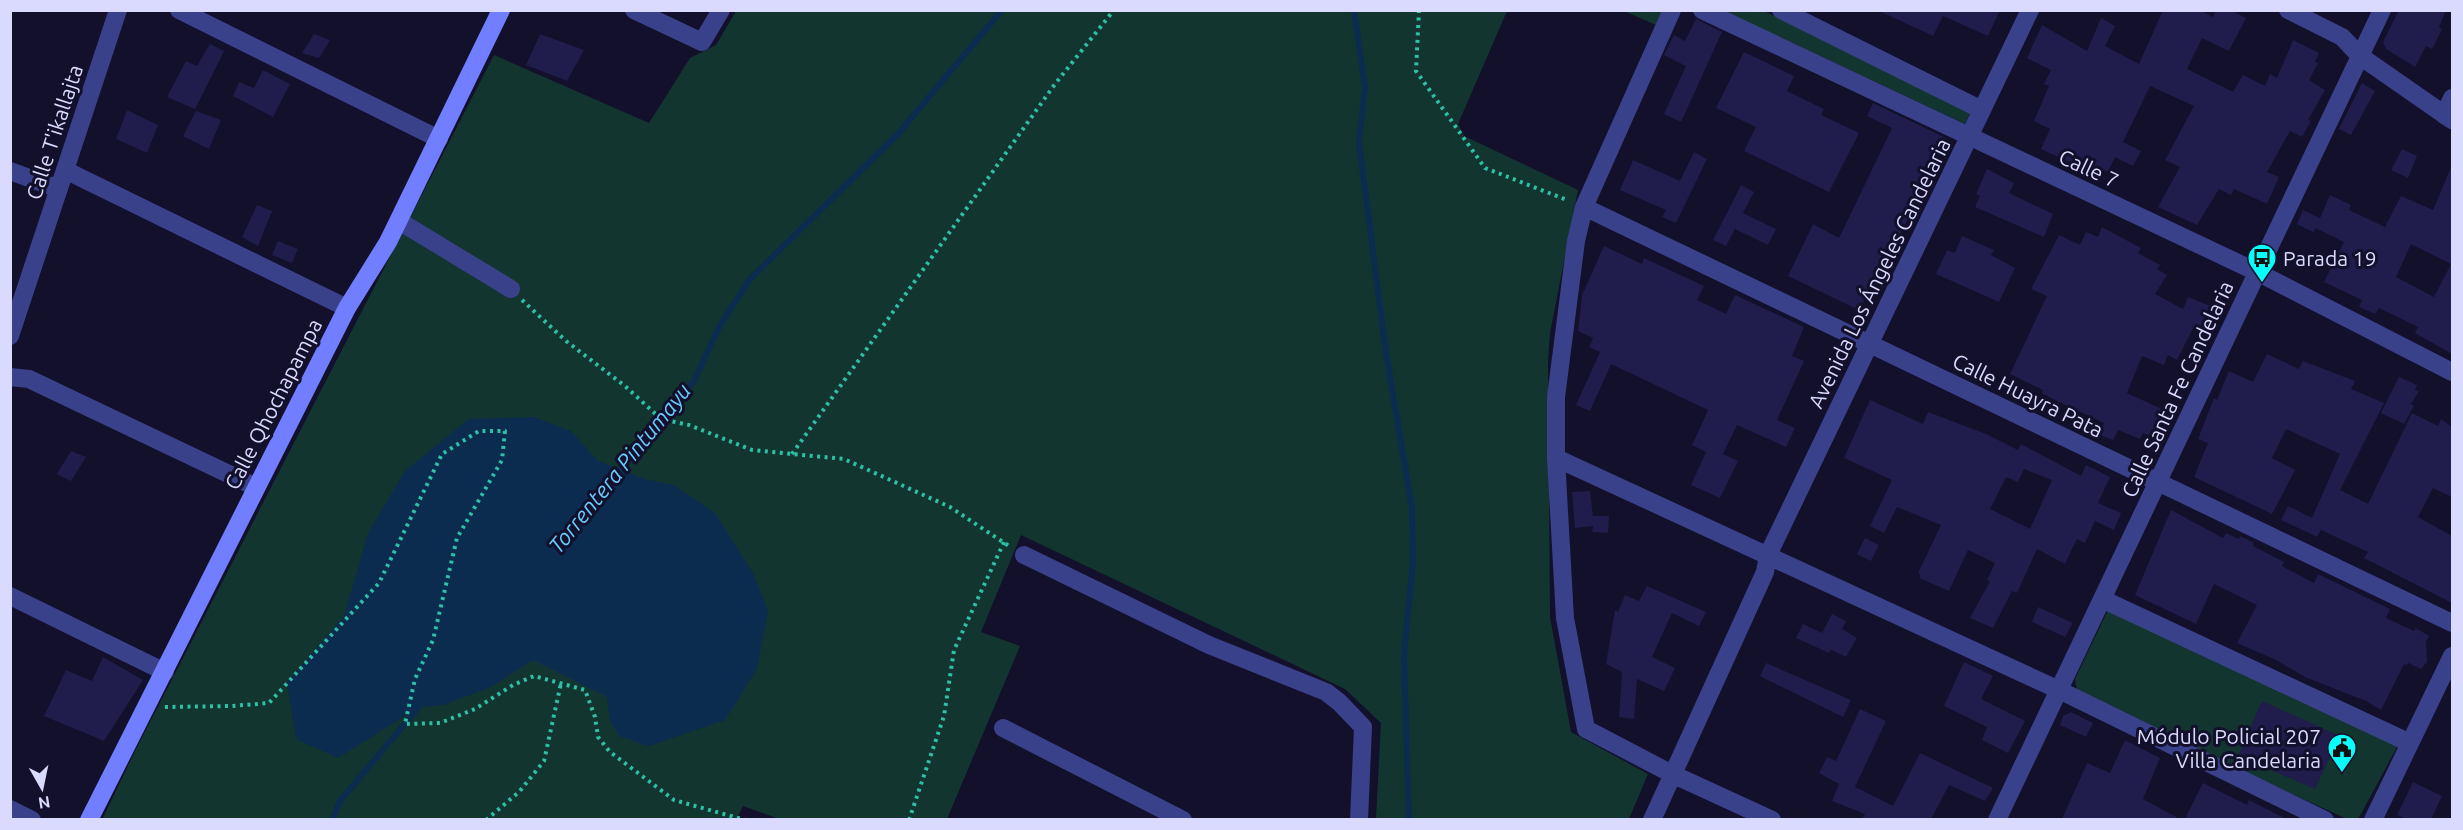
<svg xmlns="http://www.w3.org/2000/svg" width="2463" height="830" font-family="Ubuntu,sans-serif">
  <style>
    .green { fill: #133530 }
    .water { fill: #0b2c4f }
    .lines { fill: none; stroke-linecap: round; stroke-linejoin: round }
    .stream { stroke: #0b2c4f; stroke-width: 6 }
    .building { fill: #201c4c; fill-rule: evenodd }
    .path { stroke: #2dc0a6; stroke-width: 4; stroke-dasharray: 3 4.5; stroke-linecap: butt }
    .street { stroke: #3a418b; stroke-width: 18 }
    .secondary { stroke: #717eff; stroke-width: 18 }
    .labels { text-anchor: middle; dominant-baseline: central; stroke-width: 6; stroke-linejoin: round; paint-order: stroke }
    .street-label { font-size: 21px; fill: #dadaff; stroke: #12102b }
    .poi-label { font-size: 21px; fill: #dadaff; stroke: #12102b; text-anchor: start }
    .water-label { font-size: 22px; font-style: italic; fill: #68cbff; stroke: #12102b }
  </style>
  <rect width="100%" height="100%" fill="#12102b"/>
  <!-- green -->
  <path class="green" d="M736 11H1507L1458 124 1464 136 1578 190 1550 333 1548 361 1550 617 1571 732 1648 774 1629 819H1376L1381 723 1345 689 1021 535 981 632 1020 646 947 819H779L743 806 736 820H102L135 751 494 55 649 123 690 58 716 45Z
    M1624 11H1663L1656 25Z
    M1724 11H1764L1970 113 1965 124Z
    M2109 608 2398 745 2360 816 2356 819H2347L2082 698 2077 692 2075 679Z"/>
  <!-- water -->
  <path class="water" d="M534 417 571 431 598 461 645 479 673 485 714 512 753 573 768 611 757 669 725 720 649 746 619 736 610 721 607 697 533 660 491 687 443 705 419 707 338 758 296 739 287 682 344 616 368 533 405 471 469 419Z"/>
  <g class="lines">
    <!-- stream -->
    <path class="stream" d="M1354 10 1365 87 1359 143 1386 353 1412 508 1413 562 1404 655 1409 820
      M616 475 694 381 719 327 750 279 897 135 1002 10
      M332 820 340 801 423 702"/>
  </g>
  <!-- building -->
  <path class="building" d="M1877 10H2000L1988 36 1943 16 1933 36Z
    M2163 10H2200L2213 17 2216 10H2230L2246 18 2229 51 2202 38 2187 69 2233 92 2243 75 2265 86 2270 74 2277 78 2293 40 2319 53 2315 62 2318 63 2309 80 2325 90 2308 120 2311 121 2302 137 2290 131 2267 172 2279 177 2267 204 2234 189 2231 195 2219 189 2197 225 2158 207 2180 167 2165 160 2194 106 2150 86 2123 142 2141 151 2133 166 2115 157 2108 172 2081 159 2077 166 2041 149 2050 129 2034 121 2049 86 2044 84 2051 70 2027 58 2042 25 2087 51 2101 18 2115 26 2105 46 2139 64Z
    M2399 10H2446L2439 27 2442 29 2432 49 2426 46 2415 67 2386 49 2383 42Z
    M1696 19 1722 32 1681 122 1664 114 1686 66 1664 55 1674 35 1685 41Z
    M314 34 330 40 319 58 302 53Z
    M540 34 584 50 567 81 526 65Z
    M210 44 224 51 195 109 167 97 186 61 197 66Z
    M1744 52 1794 76 1787 91 1824 109 1821 115 1859 133 1829 192 1744 151 1756 127 1716 108Z
    M263 70 290 84 273 117 233 96 239 82 254 88Z
    M2362 83 2375 91 2351 135 2339 129Z
    M1873 103 1946 138 1884 269 1880 268 1859 310 1788 276 1813 224 1839 238 1892 128 1867 116Z
    M127 110 158 125 147 153 116 139Z
    M196 111 221 120 209 149 183 136Z
    M2402 149 2417 156 2408 178 2391 170Z
    M1694 152 1707 159 1676 223 1662 217 1666 210 1620 190 1633 160 1680 181Z
    M2452 165V354L2415 333 2418 327 2379 308 2375 314 2359 307 2362 300 2324 282 2344 242 2316 228 2313 232 2297 224 2303 210 2320 218 2330 195 2351 205 2349 210 2385 227 2401 196 2433 210ZM2411 244 2451 264 2434 297 2396 277Z
    M1987 169 2014 183 2009 193 2053 214 2044 237 1975 207 1980 196 1976 194Z
    M1741 185 1754 192 1743 213 1776 229 1768 245 1735 229 1726 246 1713 240Z
    M257 205 272 211 258 246 242 237Z
    M2102 227 2141 248 2138 253 2160 265 2157 269 2167 275 2155 294 2183 309 2188 297 2220 310 2209 333 2194 326 2177 360 2168 355 2164 365 2142 356 2127 393 2164 410 2152 437 2143 433 2140 439 2118 430 2113 440 2099 435 2104 423 2057 401 2042 393 2043 390 2010 374 2047 296 2031 289 2059 235 2080 245 2086 232 2098 237Z
    M1962 236 1994 250 1991 255 2015 268 1999 302 1936 274 1947 250 1955 253Z
    M278 241 298 249 292 263 272 255Z
    M1604 246 1642 264 1644 258 1704 286 1697 300 1726 314 1735 295 1804 327 1792 356 1804 361 1777 420 1795 428 1786 447 1737 425 1723 454 1738 461 1720 498 1691 485 1706 452 1692 445 1708 410 1611 364 1590 411 1576 405 1600 352 1589 347 1593 338 1578 331 1582 295Z
    M2267 354 2299 369 2303 361 2355 381 2351 389 2384 403 2340 490 2368 504 2412 413 2438 426 2441 419 2452 427V497L2433 488 2418 517 2452 536V603L2364 558 2368 552 2321 530 2317 537 2281 520 2288 506 2312 518 2340 454 2286 429 2272 458 2295 470 2272 514 2194 477 2208 443 2198 439 2214 398 2217 400 2229 371 2253 382Z
    M2399 377 2417 385 2415 390 2419 391 2411 404 2414 406 2404 424 2381 413Z
    M1870 400 1923 424 1928 412 1986 434 2018 450 2021 444 2081 476 2086 465 2110 477 2098 503 2121 513 2114 530 2095 521 2085 543 2077 539 2065 564 2037 549 2017 593 2012 591 1993 628 1970 618 1990 581 1987 580 1995 563 1968 550 1949 591 1919 578 1921 576 1918 573 1941 525 1897 507 1884 533 1870 526 1892 480 1844 458ZM2024 469 2052 480 2030 529 1990 509 2006 477 2018 482Z
    M71 451 86 457 71 481 57 474Z
    M1590 491 1593 516H1609L1608 533 1592 532 1593 526 1575 528 1572 492Z
    M2171 510 2223 538 2226 533 2239 539 2240 536 2254 543 2253 546 2284 562 2282 566 2314 583 2318 574 2390 609 2386 618 2414 631 2416 628 2429 636 2426 641 2427 662 2421 669 2408 663 2407 665 2404 664 2381 710 2366 701 2307 678 2274 659 2237 643 2257 605 2214 584 2196 624 2135 595Z
    M1865 538 1879 545 1871 561 1857 554Z
    M1647 586 1706 612 1699 626 1672 613 1652 657 1675 668 1664 691 1637 679 1634 719 1619 717 1622 672 1606 664 1615 610 1618 612 1625 595 1639 601Z
    M2038 607 2073 623 2065 637 2032 622Z
    M1832 614 1846 621 1842 629 1857 638 1846 657 1831 650 1829 653 1796 638 1803 624 1822 633Z
    M103 657 143 680 104 741 44 716 66 670 92 681Z
    M1964 662 1993 676 1981 699 2025 721 2008 753 1982 740 1987 727 1944 706Z
    M1766 663 1851 700 1843 717 1760 676Z
    M2262 701 2340 736 2315 789 2238 756Z
    M1860 709 1886 721 1855 787 1893 806 1920 753 1993 788 1985 801 1949 785 1931 819H1862L1865 814 1832 801 1839 784 1819 773 1827 757 1836 761Z
    M2071 712 2093 723 2086 737 2060 725 2063 716Z
    M2125 740 2160 758 2143 799 2180 819H2062L2087 763 2110 773Z
    M2413 782 2442 796 2431 819H2406L2397 815Z
    M2203 783 2247 805 2249 800 2286 819H2185Z"/>
  <g class="lines">
    <!-- path -->
    <path class="path" d="M1419 10 1416 71 1485 168 1567 200
      M522 300 566 341 625 386 661 419 689 425 752 450 844 459 950 507 1009 546
      M792 454 1055 84 1114 10
      M165 707 232 706 269 703 379 583 442 454 479 431H505L502 460 457 538 433 640 415 679 405 724 440 723 475 709 513 685 534 676 585 690 595 717 598 737 610 752 674 800 745 820
      M486 820 519 792 544 761 561 683
      M909 820 944 716 954 650 1004 542"/>
    <!-- street -->
    <path class="street" d="M179 10 439 139
      M634 10 702 42 721 10
      M1672 10 1584 207 1576 241 1556 397V458L1565 618 1586 729 1672 774 1772 820
      M1702 10 2257 272 2452 372
      M1781 10 1982 110
      M2288 10 2342 37 2360 56 2452 120
      M2444 115 2452 98
      M65 170 347 308
      M10 171 59 189
      M1584 207 2452 623
      M399 221 511 289
      M10 336 118 10
      M10 377 29 379 256 487
      M1556 458 2059 690 2325 820
      M1024 555 1209 645 1326 692 1339 702 1363 727 1359 820
      M10 596 165 672
      M2102 599 2410 743
      M1003 728 1183 820
      M10 809 32 820
      M1652 820 1765 572 1768 555 2030 10
      M1997 820 2382 10
      M2373 820 2452 656"/>
    <!-- secondary -->
    <path class="secondary" d="M89 820 347 308 388 242 501 10"/>
  </g>
  <!-- icons -->
  <defs>
    <g id="bus-pin" transform="scale(1.5)"><path d="M0 17L-7.5 6A9.5 9.5 0 1 1 7.5 6Z" fill="#06fffa" stroke="#12102b"/><path d="M-5-6H5V4H4V6H2V4H-2V6H-4V4H-5ZM-3.5-4V0h7V-4ZM-3.5 1.2v1.5H-2V1.2ZM2 1.2v1.5H3.5V1.2Z" fill="#111"/></g>
    <g id="civic-pin" transform="scale(1.5)"><path d="M0 17L-7.5 6A9.5 9.5 0 1 1 7.5 6Z" fill="#06fffa" stroke="#12102b"/><path d="M-.6-6.5H3V-4.5H.6V-3L4-1V1h2V6H-6V1h2V-1L-.6-3ZM-1.2 2.5V6h2.4V2.5Z" fill="#111"/></g>
  </defs>
  <g fill-rule="evenodd">
    <use href="#bus-pin" x="2262" y="258"/>
    <use href="#civic-pin" x="2342" y="748"/>
  </g>
  <g class="labels">
    <!-- street labels -->
    <g class="street-label">
      <text transform="translate(54 132) rotate(-72)">Calle T'ikallajta</text>
      <text transform="translate(2089 168) rotate(25)">Calle 7</text>
      <text transform="translate(1879 273) rotate(-64)">Avenida Los Ángeles Candelaria</text>
      <text transform="translate(2177 389) rotate(-65)">Calle Santa Fe Candelaria</text>
      <text transform="translate(2028 395) rotate(26)">Calle Huayra Pata</text>
      <text transform="translate(273 404) rotate(-63)">Calle Qhochapampa</text>
    </g>
    <!-- poi labels -->
    <g class="poi-label">
      <text x="2283" y="258">Parada 19</text>
      <text x="2321" y="736" text-anchor="end">Módulo Policial 207<tspan x="2321" dy="24">Villa Candelaria</tspan></text>
    </g>
    <!-- water labels -->
    <g class="water-label">
      <text transform="translate(619 468) rotate(-51)">Torrentera Pintumayu</text>
    </g>
  </g>
  <!-- border -->
  <rect width="2463" height="830" fill="none" stroke="#dadaff" stroke-width="24"/>
  <!-- north arrow -->
  <g transform="translate(42 788) rotate(171)" stroke="#12102b" stroke-width="4.5" paint-order="stroke">
  <path d="M0-4.5L10 22L0 15L-10 22Z" fill="#dadaff"/>
  <text y="-9" font-size="16" font-weight="bold" text-anchor="middle" fill="#dadaff">N</text>
  </g>
</svg>
